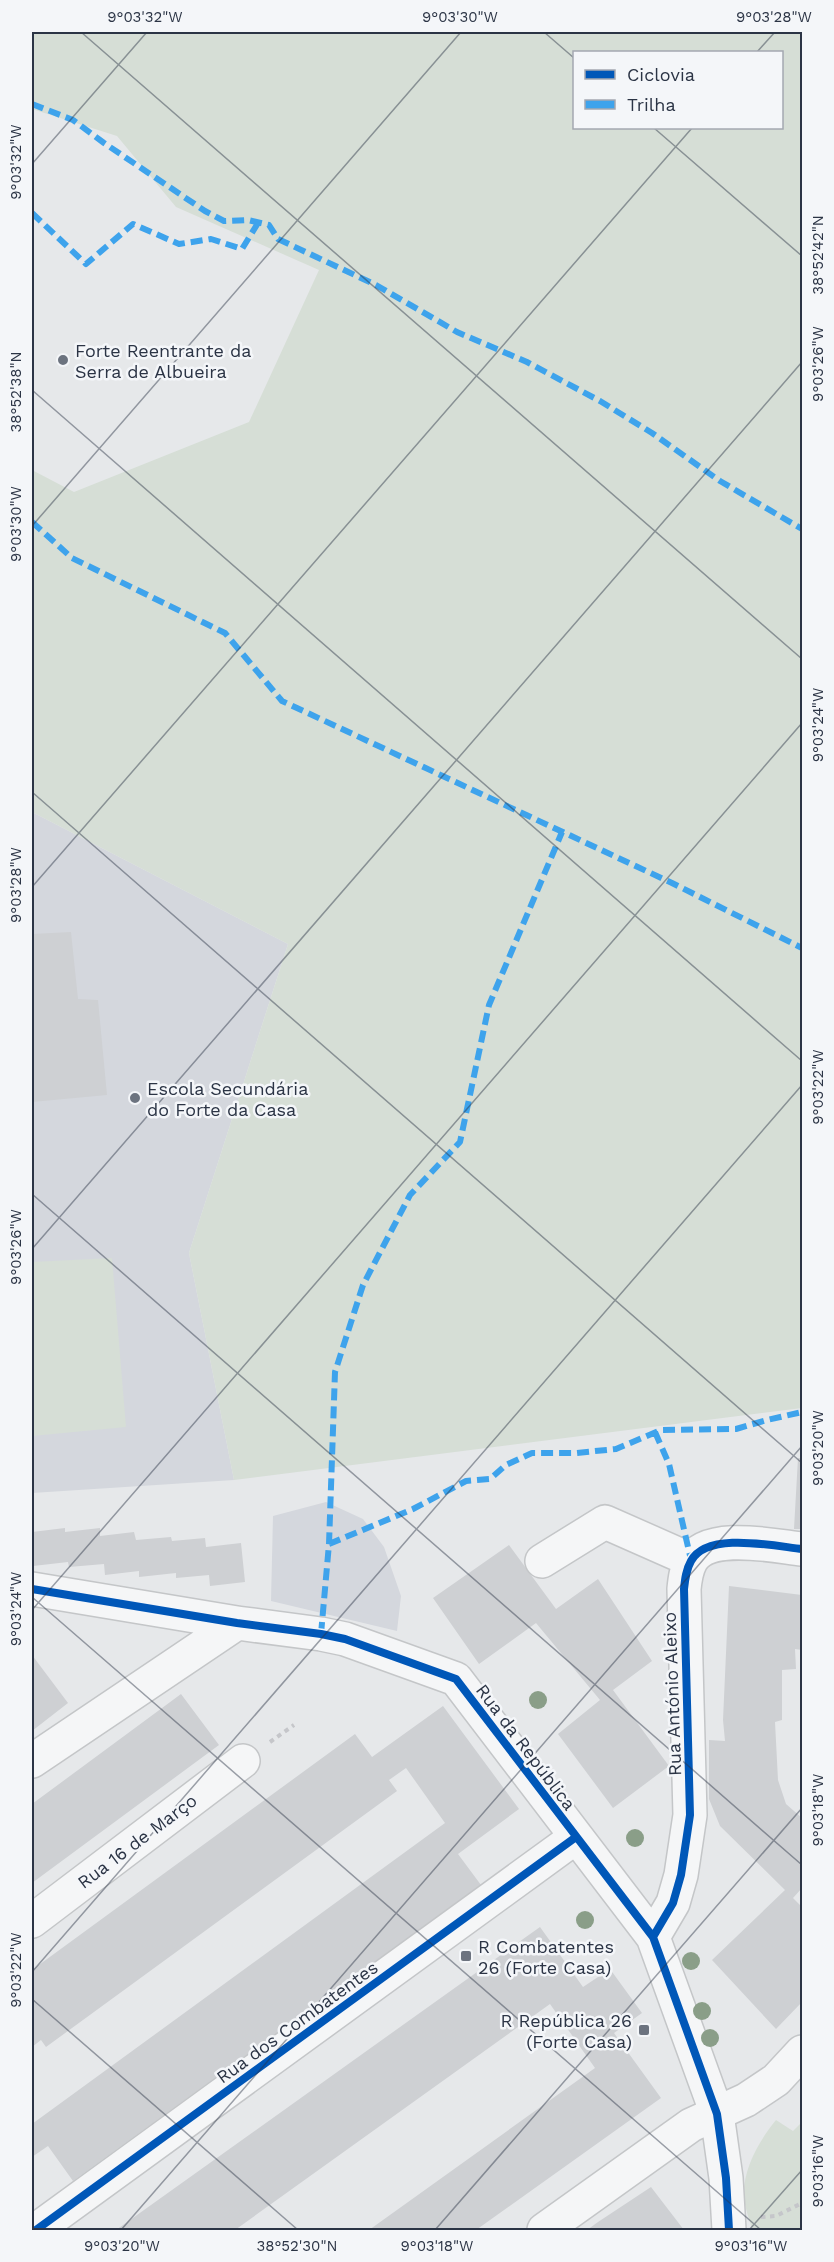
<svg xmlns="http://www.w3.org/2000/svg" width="834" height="2262" font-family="'Work Sans',sans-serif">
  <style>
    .built { fill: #d4d7dd }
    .green { fill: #d6ded6; fill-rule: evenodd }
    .building { fill: #ced0d3 }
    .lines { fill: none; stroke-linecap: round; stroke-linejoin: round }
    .minor-casing { stroke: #c4c6c8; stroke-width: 36 }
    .path { stroke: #c5c6ca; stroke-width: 4; stroke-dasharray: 4.5 4.5; stroke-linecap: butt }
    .minor { stroke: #f5f6f7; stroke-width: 33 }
    .quiet { stroke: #3ea3ec; stroke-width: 6; stroke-dasharray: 12 6; stroke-linecap: butt }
    .cycleway-casing { stroke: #f4f6f9; stroke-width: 11 }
    .cycleway { stroke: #0057b8; stroke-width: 8 }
    .tree { fill: #8a9e88 }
    .ticks { fill: none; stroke: #2b3445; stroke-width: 1.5; stroke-opacity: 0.45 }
    .poi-dot { fill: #6c737f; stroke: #f4f6f9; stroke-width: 2 }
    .labels { text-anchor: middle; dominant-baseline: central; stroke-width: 5; stroke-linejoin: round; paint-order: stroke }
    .poi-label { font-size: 18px; fill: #2b3445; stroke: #f4f6f9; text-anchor: start }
    .street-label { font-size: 18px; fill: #2b3445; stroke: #f4f6f9 }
    .neatline { fill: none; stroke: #2b3445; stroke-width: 2 }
    .ticks-label { font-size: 15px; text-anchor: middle; fill: #2b3445 }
  </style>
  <rect width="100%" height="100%" fill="#e6e8ea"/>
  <!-- built -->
  <path class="built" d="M32 812 288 944 189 1253 234 1480 32 1493Z
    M326 1502 363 1519 384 1547 401 1596 397 1631 271 1601 273 1516Z"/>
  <!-- green -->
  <path class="green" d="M32 32H802V1408L234 1480 189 1253 288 944 32 812V470L74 492 249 422 319 270 176 207 117 136 32 109ZM574 52H782V128H574Z
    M112 1258 126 1427 32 1436V1262Z
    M776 2120 793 2131 802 2122V2230H752C750 2220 745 2209 744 2198 742 2170 759 2141 776 2120Z"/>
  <!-- building -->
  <path class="building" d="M71 932 78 999 98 1000 107 1095 32 1102V934Z
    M798 1458H802V1529H794Z
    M65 1528V1532L100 1528V1536L134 1532 136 1540 171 1537 172 1541 205 1538 206 1547 241 1543 245 1582 210 1586 209 1575 176 1578V1573L139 1577V1571L105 1575 104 1564 69 1567 68 1562 33 1566 32 1532Z
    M509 1545 556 1609 598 1579 652 1661 613 1690 669 1766 613 1808 558 1734 600 1700 536 1623 479 1664 433 1598Z
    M729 1586 802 1595V1650L795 1649 796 1669 782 1670V1720L775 1722 778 1780 786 1804 802 1818V1888L793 1898 802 1907V2002L776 2029 712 1960 785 1890 720 1826 709 1799V1740L725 1741 723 1720Z
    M32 1655 68 1703 32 1731Z
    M181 1694 219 1745 32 1883V1804Z
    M443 1706 519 1809 458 1854 481 1885 73 2181 48 2146 32 2157V2124L445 1823 406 1768 389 1780 397 1791 46 2047 41 2040 32 2047V1970L355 1734 372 1757Z
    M540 1927 583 1987 610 1969 642 2013 614 2033 661 2098 476 2230H369L595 2068 550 2004 235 2230H116Z
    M651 2187 684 2230H587L598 2222Z"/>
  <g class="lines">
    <!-- minor casing -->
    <g class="minor-casing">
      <path id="minor" d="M542 1561 605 1522 691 1560
        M32 1589 237 1623 321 1634 345 1639 456 1679 653 1937 717 2114 726 2178 729 2230
        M32 1761 237 1623
        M32 1921 243 1761
        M653 1937 673 1903 681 1875 690 1815 684 1589C685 1579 686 1570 691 1561 707 1531 774 1546 802 1549
        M36 2230 576 1837
        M544 2230 691 2125 746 2100 776 2080 802 2052"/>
    </g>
    <!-- path -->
    <path class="path" d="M270 1742 294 1725
      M761 2217 776 2216 802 2203"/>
    <!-- minor -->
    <use href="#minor" class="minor"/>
    <!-- quiet -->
    <path class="quiet" d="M32 104 73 120 104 143 205 211 224 221 248 220 269 225 278 239 376 285 457 332 527 362 600 401 652 433 720 481 802 529
      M32 213 86 264 133 224 179 244 211 239 242 249 258 223
      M32 522 72 558 225 633 282 701 672 883 802 948
      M655 1432 669 1464 691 1560
      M329 1544 413 1509 466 1481 490 1479 506 1465 532 1453H576L616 1449 661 1430 736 1429 767 1420 802 1412
      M321 1634 329 1544 335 1372 363 1285 410 1195 460 1142 489 1005 562 832"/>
    <!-- cycleway casing -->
    <g class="cycleway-casing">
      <path id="cycleway" d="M32 1589 237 1623 321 1634 345 1639 456 1679 653 1937 717 2114 726 2178 729 2230
        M653 1937 673 1903 681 1875 690 1815 684 1589C685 1579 686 1570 691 1561 707 1531 774 1546 802 1549
        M36 2230 576 1837"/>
    </g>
    <!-- cycleway -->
    <use href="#cycleway" class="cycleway"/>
  </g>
  <!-- trees -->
  <g class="tree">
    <circle cx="538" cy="1700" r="9"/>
    <circle cx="635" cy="1838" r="9"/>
    <circle cx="585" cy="1920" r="9"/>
    <circle cx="691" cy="1961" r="9"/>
    <circle cx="702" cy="2011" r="9"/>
    <circle cx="710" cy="2038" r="9"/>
  </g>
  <!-- ticks -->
  <path class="ticks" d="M81 32 802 659M544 32 574 58M757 52 775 32M654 128 802 256M32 164 147 32M32 390 802 1061M32 526 461 32M32 792 802 1463M32 887 692 128M32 1194 802 1865M32 1249 802 362M32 1597 761 2230M32 1610 802 723M32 1972 802 1085M32 1999 298 2230M121 2230 802 1446M435 2230 802 1808M749 2230 802 2170"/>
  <!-- markers -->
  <g class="poi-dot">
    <circle cx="63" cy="360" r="6"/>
    <circle cx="135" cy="1098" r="6"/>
    <rect x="460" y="1950" width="12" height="12" rx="3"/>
    <rect x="638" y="2024" width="12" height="12" rx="3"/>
  </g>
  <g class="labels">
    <!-- poi labels -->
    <g class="poi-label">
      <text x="75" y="350">Forte Reentrante da<tspan x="75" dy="21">Serra de Albueira</tspan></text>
      <text x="147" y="1088">Escola Secundária<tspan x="147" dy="21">do Forte da Casa</tspan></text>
      <text x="478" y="1946">R Combatentes<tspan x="478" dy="21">26 (Forte Casa)</tspan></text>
      <text x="632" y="2020" text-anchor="end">R República 26<tspan x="632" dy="21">(Forte Casa)</tspan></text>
    </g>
    <!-- street labels -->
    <g class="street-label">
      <text transform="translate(672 1694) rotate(-92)">Rua António Aleixo</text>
      <text transform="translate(526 1747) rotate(53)">Rua da República</text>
      <text transform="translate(137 1841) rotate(-37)">Rua 16 de Março</text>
      <text transform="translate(297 2022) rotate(-36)">Rua dos Combatentes</text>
    </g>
  </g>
  <!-- border -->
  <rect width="834" height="2262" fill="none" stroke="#f4f6f9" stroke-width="66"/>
  <!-- legend -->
  <rect x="573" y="51" width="210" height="78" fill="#f4f6f9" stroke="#a4a8b1" stroke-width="1.5"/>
  <rect x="585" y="70" width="30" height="9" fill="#0057b8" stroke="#a4a8b1" stroke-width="1.5"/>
  <text x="627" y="81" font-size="18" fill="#2b3445">Ciclovia</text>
  <rect x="585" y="100" width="30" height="9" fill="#3ea3ec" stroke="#a4a8b1" stroke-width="1.5"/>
  <text x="627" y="111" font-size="18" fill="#2b3445">Trilha</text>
  <rect x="33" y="33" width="768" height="2196" class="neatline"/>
  <g class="ticks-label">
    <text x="145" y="22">9°03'32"W</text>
    <text x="460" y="22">9°03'30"W</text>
    <text x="774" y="22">9°03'28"W</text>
    <text transform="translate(16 162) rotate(-90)" y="5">9°03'32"W</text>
    <text transform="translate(818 255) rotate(-90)" y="5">38°52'42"N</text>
    <text transform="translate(818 364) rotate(-90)" y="5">9°03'26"W</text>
    <text transform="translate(16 392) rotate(-90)" y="5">38°52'38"N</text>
    <text transform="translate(16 524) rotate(-90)" y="5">9°03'30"W</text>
    <text transform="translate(818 725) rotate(-90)" y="5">9°03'24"W</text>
    <text transform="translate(16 885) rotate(-90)" y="5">9°03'28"W</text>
    <text transform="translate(818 1087) rotate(-90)" y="5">9°03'22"W</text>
    <text transform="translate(16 1247) rotate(-90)" y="5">9°03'26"W</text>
    <text transform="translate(818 1448) rotate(-90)" y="5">9°03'20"W</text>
    <text transform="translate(16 1609) rotate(-90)" y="5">9°03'24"W</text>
    <text transform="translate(818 1810) rotate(-90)" y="5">9°03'18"W</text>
    <text transform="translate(16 1970) rotate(-90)" y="5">9°03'22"W</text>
    <text transform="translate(818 2171) rotate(-90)" y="5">9°03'16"W</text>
    <text x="122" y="2251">9°03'20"W</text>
    <text x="297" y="2251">38°52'30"N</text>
    <text x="437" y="2251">9°03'18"W</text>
    <text x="751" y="2251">9°03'16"W</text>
  </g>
</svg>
